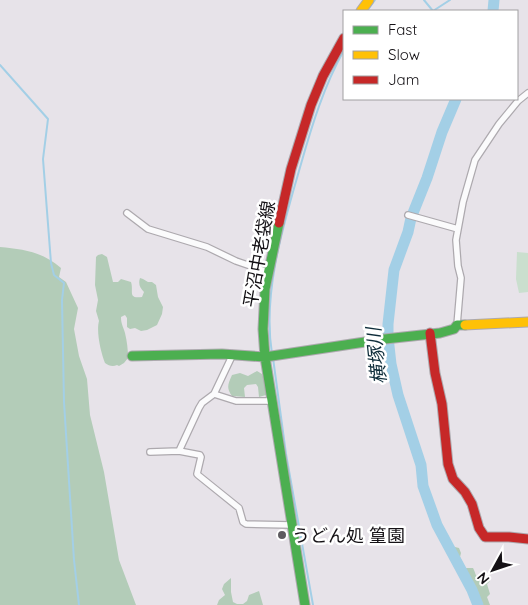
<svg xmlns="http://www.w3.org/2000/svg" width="528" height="605" font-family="Quicksand,'Noto Sans JP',sans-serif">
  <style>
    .green { fill: #cadfce }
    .forest { fill: #b3ccb8 }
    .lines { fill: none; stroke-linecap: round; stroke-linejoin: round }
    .stream { stroke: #a3cfe6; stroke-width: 2 }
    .river { stroke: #a3cfe6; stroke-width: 11 }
    .street-casing { stroke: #ada9ae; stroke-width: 8 }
    .fast-casing { stroke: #ada9ae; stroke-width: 11 }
    .slow-casing { stroke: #ada9ae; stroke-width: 11 }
    .jam-casing { stroke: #ada9ae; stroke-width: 11 }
    .street { stroke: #fbfbfc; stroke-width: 5.5 }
    .fast { stroke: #4caf50; stroke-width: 9 }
    .slow { stroke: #ffc107; stroke-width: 9 }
    .jam { stroke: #c62828; stroke-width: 9 }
    .poi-dot { fill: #5e5b60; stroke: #fff; stroke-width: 2 }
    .labels { text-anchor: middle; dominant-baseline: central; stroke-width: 5; stroke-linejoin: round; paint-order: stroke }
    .street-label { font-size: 18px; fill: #151216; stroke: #fff }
    .poi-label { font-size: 18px; fill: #151216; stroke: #fff; text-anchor: start }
    .water-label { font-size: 19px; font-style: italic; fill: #0e2d3a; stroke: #fff }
  </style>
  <rect width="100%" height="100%" fill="#e7e3e9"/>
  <!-- green -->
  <path class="green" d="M517 252 528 253V292L519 293 516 279Z"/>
  <!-- forest -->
  <path class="forest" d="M0 247C23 249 43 252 61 268L59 277 66 282 78 308 74 329 79 356 87 379 90 415 104 472 119 560 136 605H0Z
    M102 254 107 257 113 282H118L121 279 131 282C134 291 127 299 142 297L144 292C140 288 138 284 140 278L143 279 148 282H152L156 285 158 297 163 307 162 314 157 325 147 330 141 331 135 328 130 329 127 327V318L125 315 121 317C121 324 123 326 125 333 127 341 128 350 128 358L124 363 119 366 117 365C113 367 109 366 105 363 101 353 96 332 99 321L96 311 98 300 95 285 96 257 98 255Z
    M257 371 262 374 267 388 266 395 259 397 258 387 256 384 247 385 244 388 245 397 232 396C226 388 228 384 232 375L240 373 248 376Z
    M451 547H455L459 548 461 553 460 557 465 568H473C476 573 475 579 483 579L485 576 488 577 490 581 487 584 490 594 487 597 490 605H481L474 589 462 577 459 570 450 555 449 552Z
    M231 578V592L233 602 237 604H243L247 601 249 595 259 591 263 605H217L219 600 225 595 222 589 224 584Z"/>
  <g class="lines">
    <!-- stream -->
    <path class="stream" d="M424 0 433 11 450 0
      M367 11 375 0
      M0 65 48 119 43 159 51 263 54 275 64 283 62 300 64 402 74 560 79 605
      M272 354C262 292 284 223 301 164 312 125 324 86 344 50
      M273 358 286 454 313 605"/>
    <!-- river -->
    <path class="river" d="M493 11 494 0
      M456 99 442 132 427 178 411 218 408 232 394 270 388 324V337L391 364 398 395 421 465 423 486 437 525 472 590 478 605"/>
    <!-- street casing -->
    <g class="street-casing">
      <path id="street" d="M127 213 148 229 207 247 236 261 268 272
        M408 215 458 229
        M457 325 461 278 458 266 456 240 463 202 475 160 499 124 518 101 528 93
        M214 394 236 401H273
        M179 451 199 408 202 403 214 394 233 354
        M150 452 179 451 200 455 201 457 197 474 198 475 239 508 243 522 246 524 292 525"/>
    </g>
    <!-- fast casing -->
    <g class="fast-casing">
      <path id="fast" d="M279 223 265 289 263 329 265 357 305 605
        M132 356 222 354 265 357 385 339 440 333 454 329 457 325H465"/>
    </g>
    <!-- slow casing -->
    <g class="slow-casing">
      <path id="slow" d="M361 11 369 0
        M465 325 528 322"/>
    </g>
    <!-- jam casing -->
    <g class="jam-casing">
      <path id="jam" d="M279 223 291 169 311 105 323 76 344 38
        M430 333 435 373 442 404 448 464 453 479 465 492 472 504 479 528 485 537H509L528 539"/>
    </g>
    <!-- street -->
    <use href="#street" class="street"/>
    <!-- fast -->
    <use href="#fast" class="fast"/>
    <!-- slow -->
    <use href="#slow" class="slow"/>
    <!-- jam -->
    <use href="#jam" class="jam"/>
  </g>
  <!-- markers -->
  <circle class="poi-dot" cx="282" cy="535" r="5"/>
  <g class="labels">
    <!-- street labels -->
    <g class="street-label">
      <text transform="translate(259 254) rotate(-80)">平沼中老袋線</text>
    </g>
    <!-- poi labels -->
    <g class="poi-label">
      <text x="292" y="535">うどん処 篁園</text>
    </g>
    <!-- water labels -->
    <g class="water-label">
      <text transform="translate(376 356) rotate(-96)">横塚川</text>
    </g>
  </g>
  <!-- legend -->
  <rect x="343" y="10" width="175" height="90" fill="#ffffff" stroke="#a1a0a2"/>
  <rect x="353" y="26" width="25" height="8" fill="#4caf50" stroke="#a1a0a2"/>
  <text x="388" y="35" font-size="15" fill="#151216">Fast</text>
  <rect x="353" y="51" width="25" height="8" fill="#ffc107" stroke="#a1a0a2"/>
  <text x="388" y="60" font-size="15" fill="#151216">Slow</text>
  <rect x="353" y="76" width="25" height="8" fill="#c62828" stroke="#a1a0a2"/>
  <text x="388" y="85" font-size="15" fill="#151216">Jam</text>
  <!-- north arrow -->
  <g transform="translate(493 570) rotate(230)" stroke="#ffffff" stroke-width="4" paint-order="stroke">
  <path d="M0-4L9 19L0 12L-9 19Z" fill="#151216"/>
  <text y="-8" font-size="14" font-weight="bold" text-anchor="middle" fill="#151216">N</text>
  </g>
</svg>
